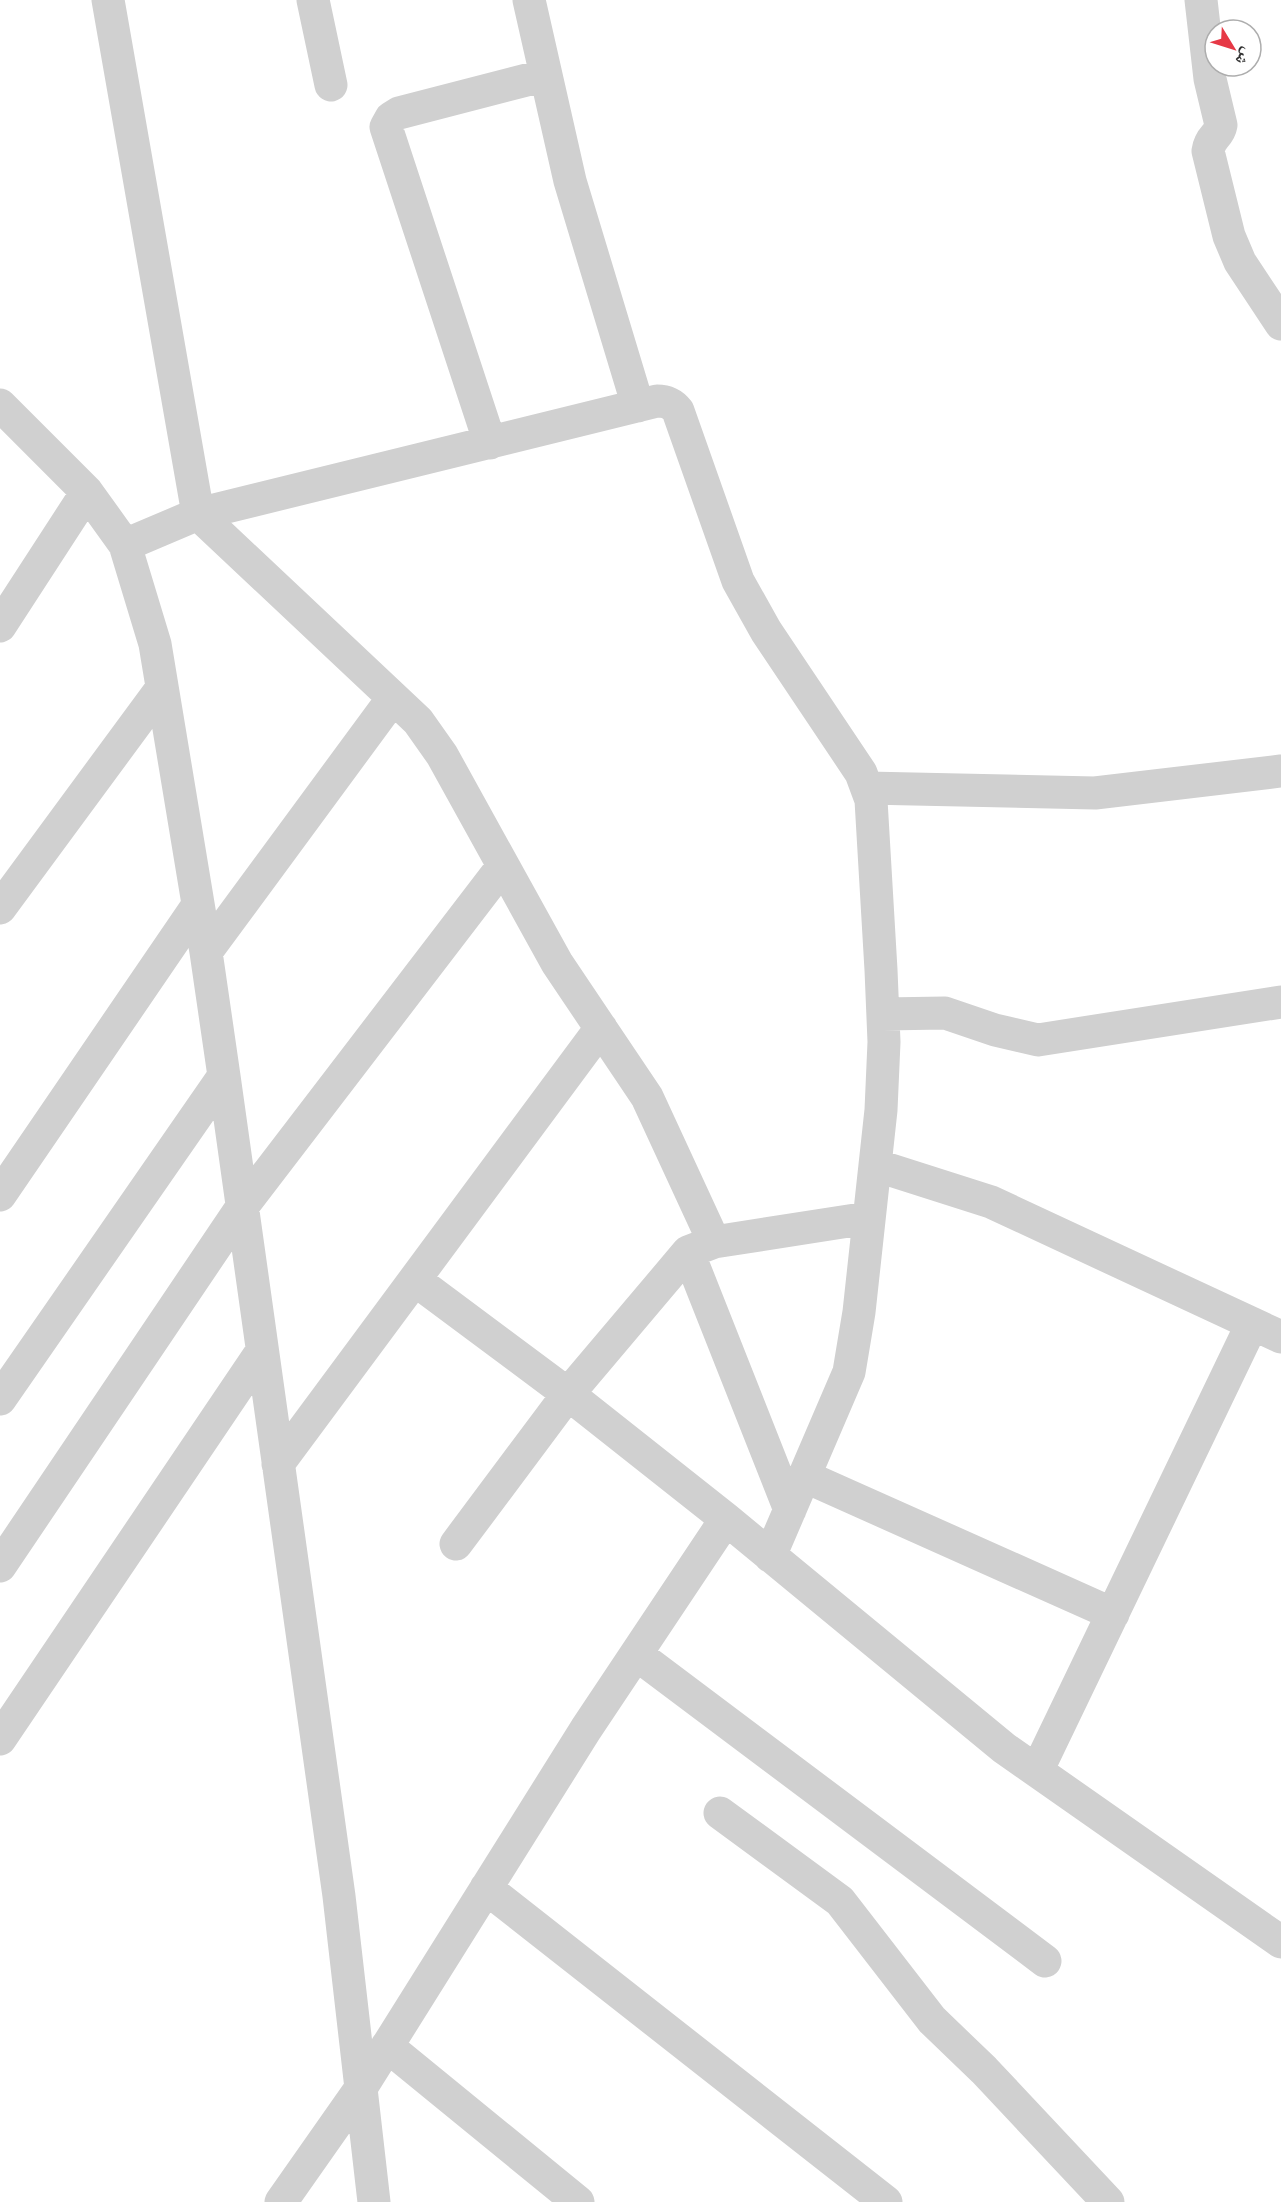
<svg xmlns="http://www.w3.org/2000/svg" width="1281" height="2202" font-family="'Work Sans','Noto Naskh Arabic',sans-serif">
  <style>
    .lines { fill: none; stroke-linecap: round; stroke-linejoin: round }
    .street { stroke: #d0d0d0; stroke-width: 33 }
  </style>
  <rect width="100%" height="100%" fill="#fff"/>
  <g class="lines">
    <!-- street -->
    <path class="street" d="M108 0 198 514 418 721 442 755 557 963 647 1097 714 1242
      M313 0 331 85
      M529 0 570 181 638 406
      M1201 0 1210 79 1221 125C1219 137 1210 136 1208 151L1229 236 1240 262 1281 324
      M0 405 87 492 125 545 155 644 206 952 224 1076 339 1896 374 2202
      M490 443 386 127 391 118 399 113 546 75
      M125 545 198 514 657 401C666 401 672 403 678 411L738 581 766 631 861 773 871 800 881 970 884 1042 881 1110 859 1312 849 1372 770 1556
      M0 626 87 492
      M867 788 1095 793 1281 771
      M0 908 162 688
      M206 952 393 698
      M883 1014 945 1013 995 1030 1038 1040 1281 1002
      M875 1165 991 1202 1281 1337
      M0 1195 198 905
      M688 1252 790 1510
      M415 1280 568 1394 726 1519 1004 1748 1281 1942
      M0 1399 224 1076
      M278 1464 601 1028
      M804 1476 1113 1614
      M456 1544 568 1394 688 1252 714 1242 868 1218
      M0 1566 242 1207 503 866
      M636 1654 1045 1961
      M0 1739 262 1351
      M1037 1771 1252 1324
      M720 1813 840 1901 932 2020 984 2070 1108 2202
      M486 1888 886 2202
      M387 2046 578 2202
      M281 2202 361 2088 586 1729 726 1519"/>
  </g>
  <!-- north arrow -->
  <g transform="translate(1233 48) rotate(128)"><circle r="28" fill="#ffffff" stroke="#adadad" stroke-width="1.5"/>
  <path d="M0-4.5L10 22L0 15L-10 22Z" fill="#e63946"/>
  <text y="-9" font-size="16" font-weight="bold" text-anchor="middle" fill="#333333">ش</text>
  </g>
</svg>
